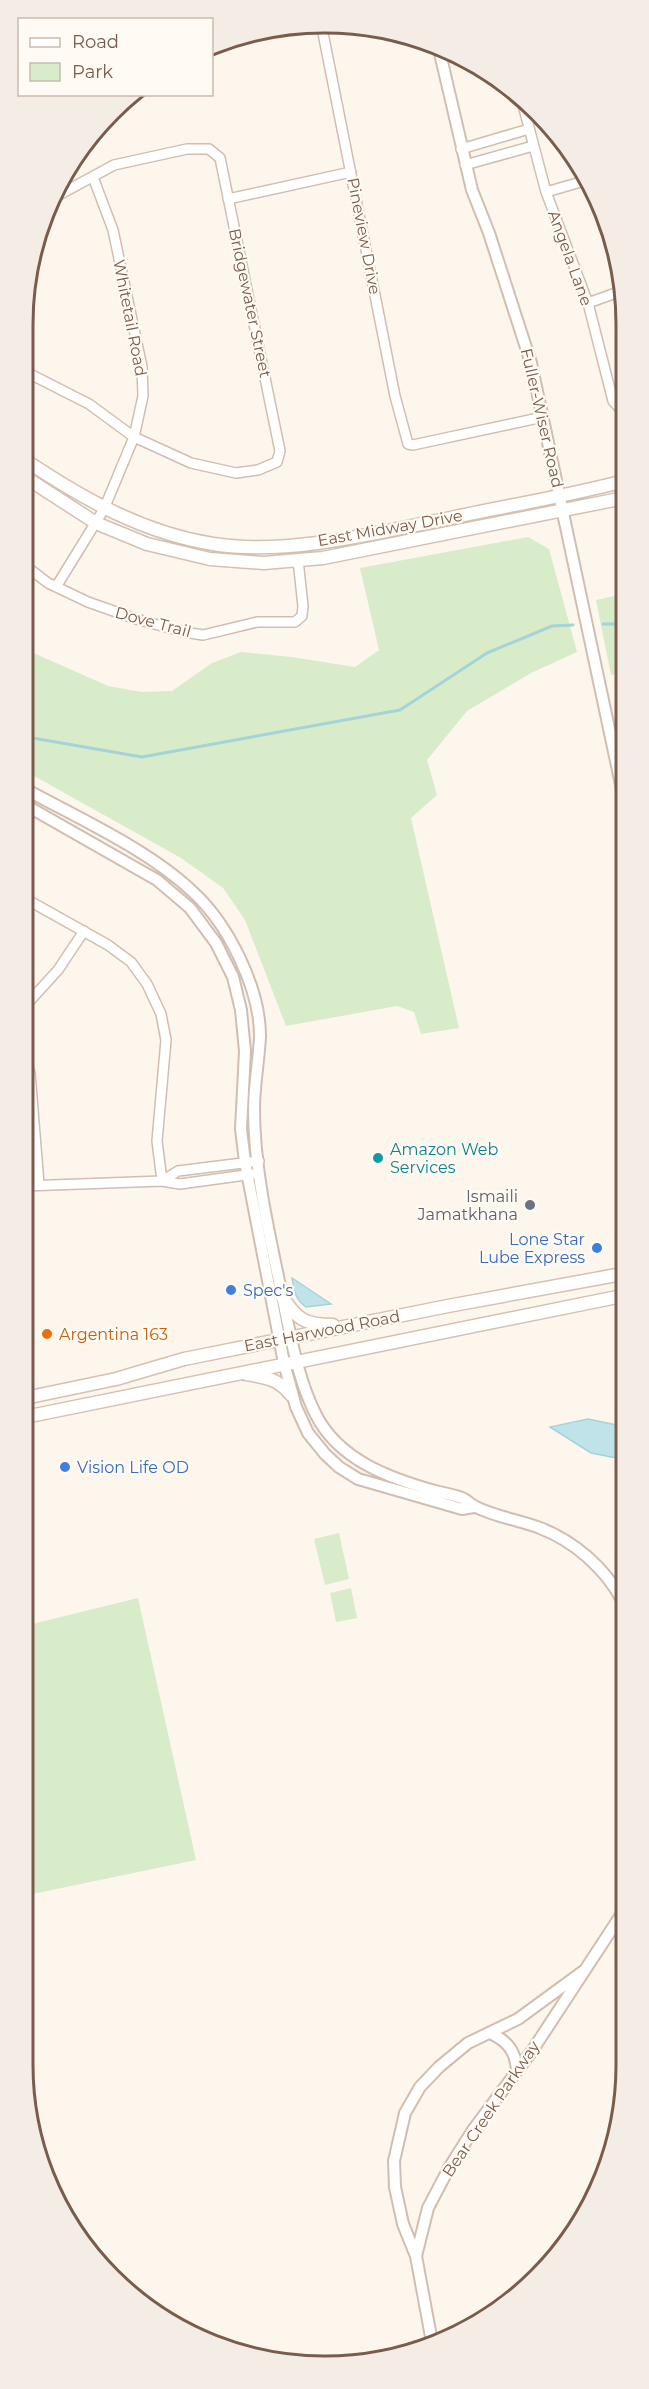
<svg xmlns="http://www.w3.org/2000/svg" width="649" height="2389" font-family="Montserrat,sans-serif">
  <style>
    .green { fill: #d8ecc9 }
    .water { fill: #bfe3e8; stroke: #a5d3da; stroke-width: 1.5 }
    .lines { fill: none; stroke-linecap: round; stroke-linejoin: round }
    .stream { stroke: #a5d3da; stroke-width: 3 }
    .minor-casing { stroke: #d1beb0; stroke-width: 12 }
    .tertiary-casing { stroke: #d1beb0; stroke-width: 14 }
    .secondary-casing { stroke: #d6c0b0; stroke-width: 15 }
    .minor { stroke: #fff; stroke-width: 9 }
    .tertiary { stroke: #fff; stroke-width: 10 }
    .secondary { stroke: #fff; stroke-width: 12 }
    .culture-dot { fill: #0f9aa8; stroke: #fffaf3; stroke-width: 2 }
    .worship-dot { fill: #6b7280; stroke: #fffaf3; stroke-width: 2 }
    .shop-dot { fill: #3f7fe0; stroke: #fffaf3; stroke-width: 2 }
    .food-dot { fill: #e8710a; stroke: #fffaf3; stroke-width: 2 }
    .labels { text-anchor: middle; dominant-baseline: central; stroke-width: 4.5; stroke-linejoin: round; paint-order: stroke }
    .street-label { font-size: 16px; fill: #7a5c4d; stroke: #fffaf3 }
    .culture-label { font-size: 16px; fill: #0d838f; stroke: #fffaf3; text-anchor: start }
    .worship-label { font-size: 16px; fill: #5b616d; stroke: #fffaf3; text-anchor: end }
    .shop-label { font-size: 16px; fill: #366cbe; stroke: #fffaf3; text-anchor: start }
    .food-label { font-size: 16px; fill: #c56008; stroke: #fffaf3; text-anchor: start }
    .rim { fill: none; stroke: #7a5c4d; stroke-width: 3 }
  </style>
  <rect width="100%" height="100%" fill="#fdf6ec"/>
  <!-- green -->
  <path class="green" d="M528 537 549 549 577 652 531 673 467 711 427 760 437 795 411 818 459 1028 421 1034 414 1012 397 1006 286 1026 245 920 223 888 181 858 27 772V650L108 686 142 692 172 691 212 663 241 652 292 657 355 667 379 650 360 568Z
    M623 594V673L611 675 596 600Z
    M26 1070 29 1095 32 1176 25 1182Z
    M339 1533 349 1579 325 1585 314 1539Z
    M351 1588 357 1618 336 1622 330 1593Z
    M138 1598 196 1860 23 1896 24 1626Z"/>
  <!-- water -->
  <path class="water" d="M292 1278 331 1304 306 1307C295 1299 294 1291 292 1278Z
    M588 1419 622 1426V1459L591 1453 550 1427Z"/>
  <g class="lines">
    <!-- stream -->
    <path class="stream" d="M603 624H623
      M27 737 142 757 400 710 487 653 552 626 573 625"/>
    <!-- minor casing -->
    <g class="minor-casing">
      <path id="minor" d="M322 28 395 396 408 444 413 445 543 417
        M522 101 546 192 588 303 613 401 624 413
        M461 149 529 129
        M465 165 533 146
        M546 192 588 180
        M228 199 351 172
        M588 303 624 290
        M28 373 89 404 134 437 191 463 236 473 258 470 277 462 280 451 220 158 209 149H187L114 165 57 196
        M27 567 48 583 88 602 136 619 184 632 203 635 257 622H295L302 616 303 606 298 560
        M56 587 104 509 134 437 143 396 142 367 113 230 93 177
        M26 899 108 945 131 962 147 984 161 1014 166 1040 157 1141 162 1181
        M26 1005 58 970 84 931
        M26 1062 30 1073 39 1184
        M162 1181 178 1171 259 1161
        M25 1186 162 1181 180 1184 253 1174"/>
    </g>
    <!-- tertiary casing -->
    <g class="tertiary-casing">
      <path id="tertiary" d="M439 49 472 190 489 233 531 363 623 794
        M27 790C80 819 149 850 193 892 228 924 260 988 260 1036 259 1060 254 1085 254 1109 254 1170 269 1232 281 1291 290 1332 297 1378 316 1415 339 1460 389 1478 435 1491 444 1493 453 1495 462 1498 467 1500 471 1505 476 1507 496 1517 519 1520 540 1528 574 1541 605 1568 622 1600
        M27 806 157 880 190 908 216 943 233 977 241 1010 245 1051 241 1129 245 1162 284 1363 296 1407 308 1433 325 1454 339 1467 358 1479 462 1509 474 1507
        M490 2033C508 2041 516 2052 517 2071
        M416 2256 428 2208 449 2168 473 2130 532 2051 621 1915
        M432 2342 416 2256 403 2224 395 2187 394 2161 405 2113 420 2087 439 2067 468 2043 518 2019 585 1970"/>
    </g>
    <!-- secondary casing -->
    <g class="secondary-casing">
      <path id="secondary" d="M28 462C85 500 144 533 213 544 287 556 381 532 455 517 511 505 568 496 624 481
        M28 479 96 523 147 544 210 559 264 563 323 558 624 498
        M282 1296C296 1319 305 1325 333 1325
        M246 1374C265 1377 279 1379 291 1395
        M25 1398 116 1379 184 1359 448 1306 622 1274
        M25 1417 622 1296"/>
    </g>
    <!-- minor -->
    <use href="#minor" class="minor"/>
    <!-- tertiary -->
    <use href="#tertiary" class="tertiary"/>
    <!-- secondary -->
    <use href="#secondary" class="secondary"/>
  </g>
  <!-- markers -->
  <circle class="culture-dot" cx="378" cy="1158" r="6"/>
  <circle class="worship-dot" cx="530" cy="1205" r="6"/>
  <g class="shop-dot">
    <circle cx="597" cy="1248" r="6"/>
    <circle cx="231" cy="1290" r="6"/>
    <circle cx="65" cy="1467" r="6"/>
  </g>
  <circle class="food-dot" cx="47" cy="1334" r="6"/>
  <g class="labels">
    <!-- street labels -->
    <g class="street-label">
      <text transform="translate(364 236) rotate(79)">Pineview Drive</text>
      <text transform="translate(570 258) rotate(70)">Angela Lane</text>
      <text transform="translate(250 303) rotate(78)">Bridgewater Street</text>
      <text transform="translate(130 318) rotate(79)">Whitetail Road</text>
      <text transform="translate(542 418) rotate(77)">Fuller-Wiser Road</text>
      <text transform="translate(390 528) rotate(-10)">East Midway Drive</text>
      <text transform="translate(153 622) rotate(15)">Dove Trail</text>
      <text transform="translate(322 1331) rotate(-11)">East Harwood Road</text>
      <text transform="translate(491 2109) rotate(-56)">Bear Creek Parkway</text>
    </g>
    <!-- culture labels -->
    <g class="culture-label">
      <text x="390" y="1149">Amazon Web<tspan x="390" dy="18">Services</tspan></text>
    </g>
    <!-- worship labels -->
    <g class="worship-label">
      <text x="518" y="1196">Ismaili<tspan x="518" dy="18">Jamatkhana</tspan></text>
    </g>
    <!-- shop labels -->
    <g class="shop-label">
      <text x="585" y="1239" text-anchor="end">Lone Star<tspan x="585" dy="18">Lube Express</tspan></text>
      <text x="243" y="1290">Spec's</text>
      <text x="77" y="1467">Vision Life OD</text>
    </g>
    <!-- food labels -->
    <g class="food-label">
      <text x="59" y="1334">Argentina 163</text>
    </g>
  </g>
  <!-- crop -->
  <path d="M0 0H649V2389H0ZM324 33H325A291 291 0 0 1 616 324V2065A291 291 0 0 1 325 2356H324A291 291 0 0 1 33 2065V324A291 291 0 0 1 324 33Z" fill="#f4ede6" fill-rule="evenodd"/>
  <path class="rim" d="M324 33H325A291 291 0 0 1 616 324V2065A291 291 0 0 1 325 2356H324A291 291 0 0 1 33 2065V324A291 291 0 0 1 324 33Z"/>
  <!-- legend -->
  <rect x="18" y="18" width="195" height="78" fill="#fffaf3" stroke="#cabbb1" stroke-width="1.5"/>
  <rect x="30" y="38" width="30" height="9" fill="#ffffff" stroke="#cabbb1" stroke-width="1.5"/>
  <text x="72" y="48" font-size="18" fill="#7a5c4d">Road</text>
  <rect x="30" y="63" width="30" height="18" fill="#d8ecc9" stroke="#cabbb1" stroke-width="1.5"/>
  <text x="72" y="78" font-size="18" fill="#7a5c4d">Park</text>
</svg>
